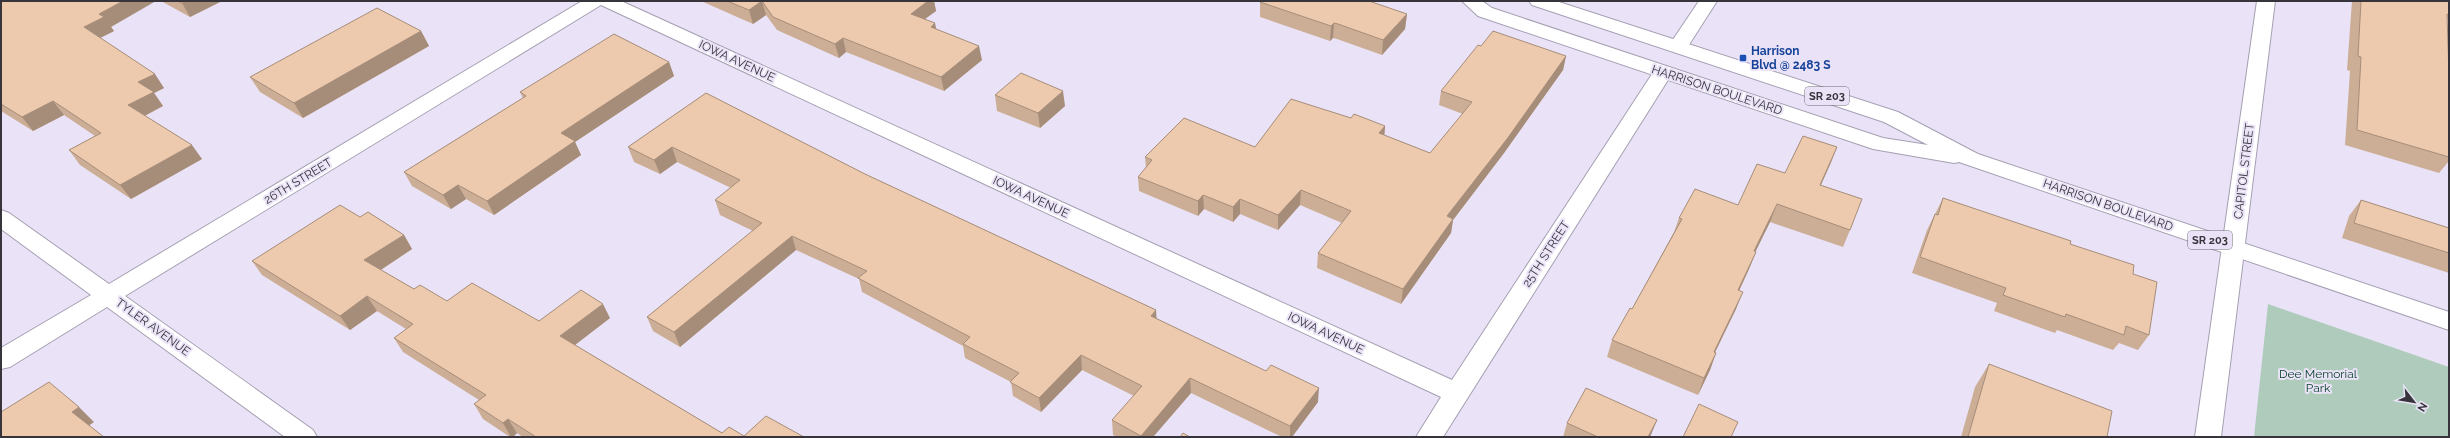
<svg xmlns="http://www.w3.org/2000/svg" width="2450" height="438" font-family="Raleway,sans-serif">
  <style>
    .green { fill: #aecbbb }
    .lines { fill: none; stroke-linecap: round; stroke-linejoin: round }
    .minor-casing { stroke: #a59fb2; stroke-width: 2 }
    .major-casing { stroke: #a59fb2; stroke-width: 2 }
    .minor { fill: #fff; fill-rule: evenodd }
    .major { fill: #fff; fill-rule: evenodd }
    .wall { fill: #ccae96 }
    .shaded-wall { fill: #a68d7a }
    .building { fill: #edcaae; stroke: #a68d7a }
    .transit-dot { fill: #1a4fb4; stroke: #eae3f7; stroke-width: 1.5 }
    .labels { text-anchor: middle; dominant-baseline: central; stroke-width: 4; stroke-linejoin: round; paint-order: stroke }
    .shield { fill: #eae3f7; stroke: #6d6874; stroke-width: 1 }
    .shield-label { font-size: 11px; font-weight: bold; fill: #37343c }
    .transit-label { font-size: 12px; font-weight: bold; fill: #164399; stroke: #eae3f7; text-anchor: start }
    .street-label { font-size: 12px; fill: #37343c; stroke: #eae3f7 }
    .park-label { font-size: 12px; fill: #063e28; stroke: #eae3f7 }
  </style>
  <rect width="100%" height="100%" fill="#eae3f7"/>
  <!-- green -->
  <path class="green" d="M2268 304 2449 367V437H2254Z"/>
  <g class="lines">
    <!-- minor casing -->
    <g class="minor-casing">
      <path id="minor" d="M582 1H621L1452 380 1656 68 1663 66 1670 68 1673 72 1443 437H1416L1441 397 601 5 125 296 313 430 317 437H285L107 307 10 367 1 369V348L91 295 1 229V210L9 213 109 284Z
        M1699 1H1717L1685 51H1671L1668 47Z
        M2257 1H2275L2221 437H2195Z"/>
    </g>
    <!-- major casing -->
    <g class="major-casing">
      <path id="major" d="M1462 1H1482L1492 8 1883 138 1928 145 1884 122 1532 5 1529 1H1556L1898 112 1978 154 2449 312V330L1959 162 1954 163 1873 149 1478 16Z"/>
    </g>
    <!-- minor -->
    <use href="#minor" class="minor"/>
    <!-- major -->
    <use href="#major" class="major"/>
  </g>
  <!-- wall -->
  <path class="wall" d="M1 1 111 27 114 31 100 38 164 88 154 93 163 106 145 116 202 159 131 199 80 165 69 150 95 136 64 115 33 131 1 111Z
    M161 1H222L190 17Z
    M701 1H934L936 11 924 19 936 29 982 60 944 91 846 52 839 58 777 30 766 15 753 24Z
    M2352 1H2449V18L2447 20 2449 161 2439 173 2345 145 2350 71 2347 70Z
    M1260 2 1407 14 1405 29 1382 55 1337 39 1333 38 1330 41 1260 17Z
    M421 31 429 46 303 118 260 92 250 77Z
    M1481 46 1566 56 1563 70 1504 153 1453 220 1451 233 1401 304 1317 268 1318 253 1342 223 1300 205 1278 230 1240 214 1233 222 1204 209 1198 216 1139 191 1138 177 1146 168 1145 157 1255 147 1351 118 1385 126 1384 135 1430 153 1463 114 1439 105 1441 91Z
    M669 62 674 76 575 142 581 155 494 215 466 199 451 209 412 186 404 172 523 98 520 92Z
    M706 93 865 174 1156 310V319L1318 402 1292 437H1282L1191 393 1153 437H1118L1113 435 1112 420 1134 396 1082 370 1041 412 1013 396 1011 382 965 358 963 346 862 292 859 279 796 250 680 347 653 331 647 317 753 231 720 215 715 200 731 188 677 162 660 174 634 162 628 147Z
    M995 95 1065 106 1040 128 997 111Z
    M1837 147 1821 185 1850 230 1843 247 1770 222 1755 252H1756L1749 269 1739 291 1736 309 1715 352 1716 353 1710 370 1698 395 1607 357 1612 340 1632 309 1674 232 1679 218 1738 205 1785 173Z
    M1943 198 2070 244 2133 274 2149 335 2138 350 2119 343 2113 350 2057 330 2055 333 1994 311 1997 303 1912 273 1927 230Z
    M2361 200 2449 228V273L2342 238 2349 216Z
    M360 217 404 235 412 249 381 270 414 289 447 301 539 321 610 318 575 345 722 433 744 436 804 437H523L517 433 513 437H510L483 419 474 404 479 400 403 352 394 338 406 329 377 311 350 330 262 275 252 261Z
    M1989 364 2107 437H1961L1975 387Z
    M1657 420 1650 437H1563L1567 423Z"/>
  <!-- shaded-wall -->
  <path class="shaded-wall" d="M123 1H156L111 27 114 31 94 41 84 27 99 14Z
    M186 1H222L190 17 182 3Z
    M762 1 766 15 753 24 749 10Z
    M928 1H934L936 11 913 28 911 14Z
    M1407 14 1405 29 1382 55 1383 40Z
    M935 23 938 37 931 27Z
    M1334 23 1333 38 1330 41 1331 26Z
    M421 31 429 46 303 118 294 103Z
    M843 38 846 52 839 58 835 44Z
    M979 46 982 60 944 91 941 77Z
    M1566 56 1563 70 1504 153 1453 220 1451 233 1401 304 1403 289 1447 216Z
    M669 62 674 76 575 142 581 155 494 215 487 201 561 133Z
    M155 74 164 88 154 93 163 106 138 119 128 105 138 82Z
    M1063 91 1065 106 1040 128 1038 113Z
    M53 101 64 115 33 131 22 117Z
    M1385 126 1384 141 1379 133Z
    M192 145 202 159 131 199 120 185Z
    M672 147 677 162 660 174 654 160Z
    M1837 147 1830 165 1813 202 1820 185Z
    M458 185 466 199 451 209 443 195Z
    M1301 190 1300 205 1278 230V215Z
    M1203 195 1204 209 1198 216V201Z
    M1240 199V214L1233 222V207Z
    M1777 204 1770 222 1747 269 1754 251Z
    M404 235 412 249 373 275 364 260Z
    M792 236 796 250 680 347 674 332Z
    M1756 252 1749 269 1731 308 1738 290Z
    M1743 292 1736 309 1707 369 1714 352Z
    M367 296 377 311 350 330 340 316Z
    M603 304 610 318 567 351 560 336Z
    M1156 310 1157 324 1151 316Z
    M1716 353 1710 370 1698 395 1704 378Z
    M1081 355 1082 370 1041 412 1039 398Z
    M1190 378 1191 393 1153 437H1141V436Z
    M1319 388 1318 402 1292 437H1290V426Z
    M79 407 94 422 87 427 72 412Z
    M508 419 517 433 513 437H511L503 423Z
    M1657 420 1650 437H1648Z"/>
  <!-- building -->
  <path class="building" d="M1 1H123L99 14 104 17 84 27 155 74 138 82 154 92 128 105 192 145 120 185 69 150 101 133 53 101 22 117 1 104Z
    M177 1H186L182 3Z
    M727 1H928L911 14 935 23 931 27 979 46 941 77 843 38 835 44 773 17 762 1 749 10Z
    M1261 1H1369L1407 14 1383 40 1338 24 1334 23 1331 26 1260 2Z
    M2361 1H2449V15L2447 14 2449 75V157L2357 130 2361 57 2358 56Z
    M377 8 421 31 294 103 250 77Z
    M1493 31 1566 56 1507 139 1447 216 1453 219 1403 289 1318 253 1351 211 1301 190 1278 215 1240 199 1233 207 1203 195 1198 201 1138 177 1152 160 1145 157 1184 118 1255 147 1291 99 1351 118 1354 114 1385 126 1379 133 1430 153 1472 102 1441 91 1478 45 1481 46Z
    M614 34 669 62 561 133 575 141 487 201 458 185 443 195 404 172 526 96 520 92Z
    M1021 73 1063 91 1038 113 995 95Z
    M706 93 865 174 1156 310 1151 316 1266 371 1271 365 1319 388 1290 426 1190 378 1141 436 1112 420 1142 386 1081 355 1039 398 1010 382 1019 373 963 344 970 337 858 278 867 271 792 236 674 332 647 317 762 223 715 200 740 180 672 147 654 160 628 147Z
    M1803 136 1837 147 1820 185 1862 199 1850 230 1777 204 1754 251 1756 252 1738 290 1743 292 1714 352 1716 353 1704 378 1612 340 1630 308 1632 309 1682 219 1679 218 1695 189 1738 205 1757 164 1785 173Z
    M1943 198 2071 241 2070 244 2134 265 2133 274 2157 282 2149 335 2126 326 2124 335 2066 314 2065 317 2003 295 2006 288 1920 257 1935 214 1938 215Z
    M2361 200 2449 228V253L2354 223Z
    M340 205 360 217 368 212 404 235 364 260 414 289 420 285 447 301 472 283 539 321 581 290 603 304 560 336 722 433 729 427 744 436 766 416 804 437H536L508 419 503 423 474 404 486 395 394 338 413 324 367 296 340 316 252 261Z
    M1989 364 2112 411 2107 437H1968Z
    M49 382 79 407 72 412 104 437H1V412Z
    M1586 388 1657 420 1648 437H1598L1567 423Z
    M1699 404 1738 422 1731 437H1683Z
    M1183 433 1190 437H1180Z"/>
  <!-- markers -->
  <rect class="transit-dot" x="1739" y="54" width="8" height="8" rx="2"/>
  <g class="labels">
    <!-- shield labels -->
    <g class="shield">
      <rect x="1805" y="87" width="44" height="18" rx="3"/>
      <rect x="2188" y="231" width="44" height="18" rx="3"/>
    </g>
    <g class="shield-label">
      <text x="1827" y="96">SR 203</text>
      <text x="2210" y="240">SR 203</text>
    </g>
    <!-- transit labels -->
    <g class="transit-label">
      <text x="1751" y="51">Harrison<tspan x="1751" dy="14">Blvd @ 2483 S</tspan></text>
    </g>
    <!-- street labels -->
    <g class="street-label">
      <text transform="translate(737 61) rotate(25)">IOWA AVENUE</text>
      <text transform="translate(1717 90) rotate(18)">HARRISON BOULEVARD</text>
      <text transform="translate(2244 171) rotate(-83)">CAPITOL STREET</text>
      <text transform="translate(298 181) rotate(-31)">26TH STREET</text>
      <text transform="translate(1031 197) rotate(25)">IOWA AVENUE</text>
      <text transform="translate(2108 205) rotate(19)">HARRISON BOULEVARD</text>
      <text transform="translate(1546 254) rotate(-57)">25TH STREET</text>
      <text transform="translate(153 327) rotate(36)">TYLER AVENUE</text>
      <text transform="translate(1326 333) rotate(25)">IOWA AVENUE</text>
    </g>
    <!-- park labels -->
    <g class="park-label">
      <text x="2318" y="374">Dee Memorial<tspan x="2318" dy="14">Park</tspan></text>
    </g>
  </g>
  <!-- border -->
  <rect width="2450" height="438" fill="none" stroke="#37343c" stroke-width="4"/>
  <!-- north arrow -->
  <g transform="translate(2414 402) rotate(121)" stroke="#eae3f7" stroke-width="3" paint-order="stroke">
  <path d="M0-3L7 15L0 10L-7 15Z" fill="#37343c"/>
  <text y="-6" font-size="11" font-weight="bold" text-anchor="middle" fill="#37343c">N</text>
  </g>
</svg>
